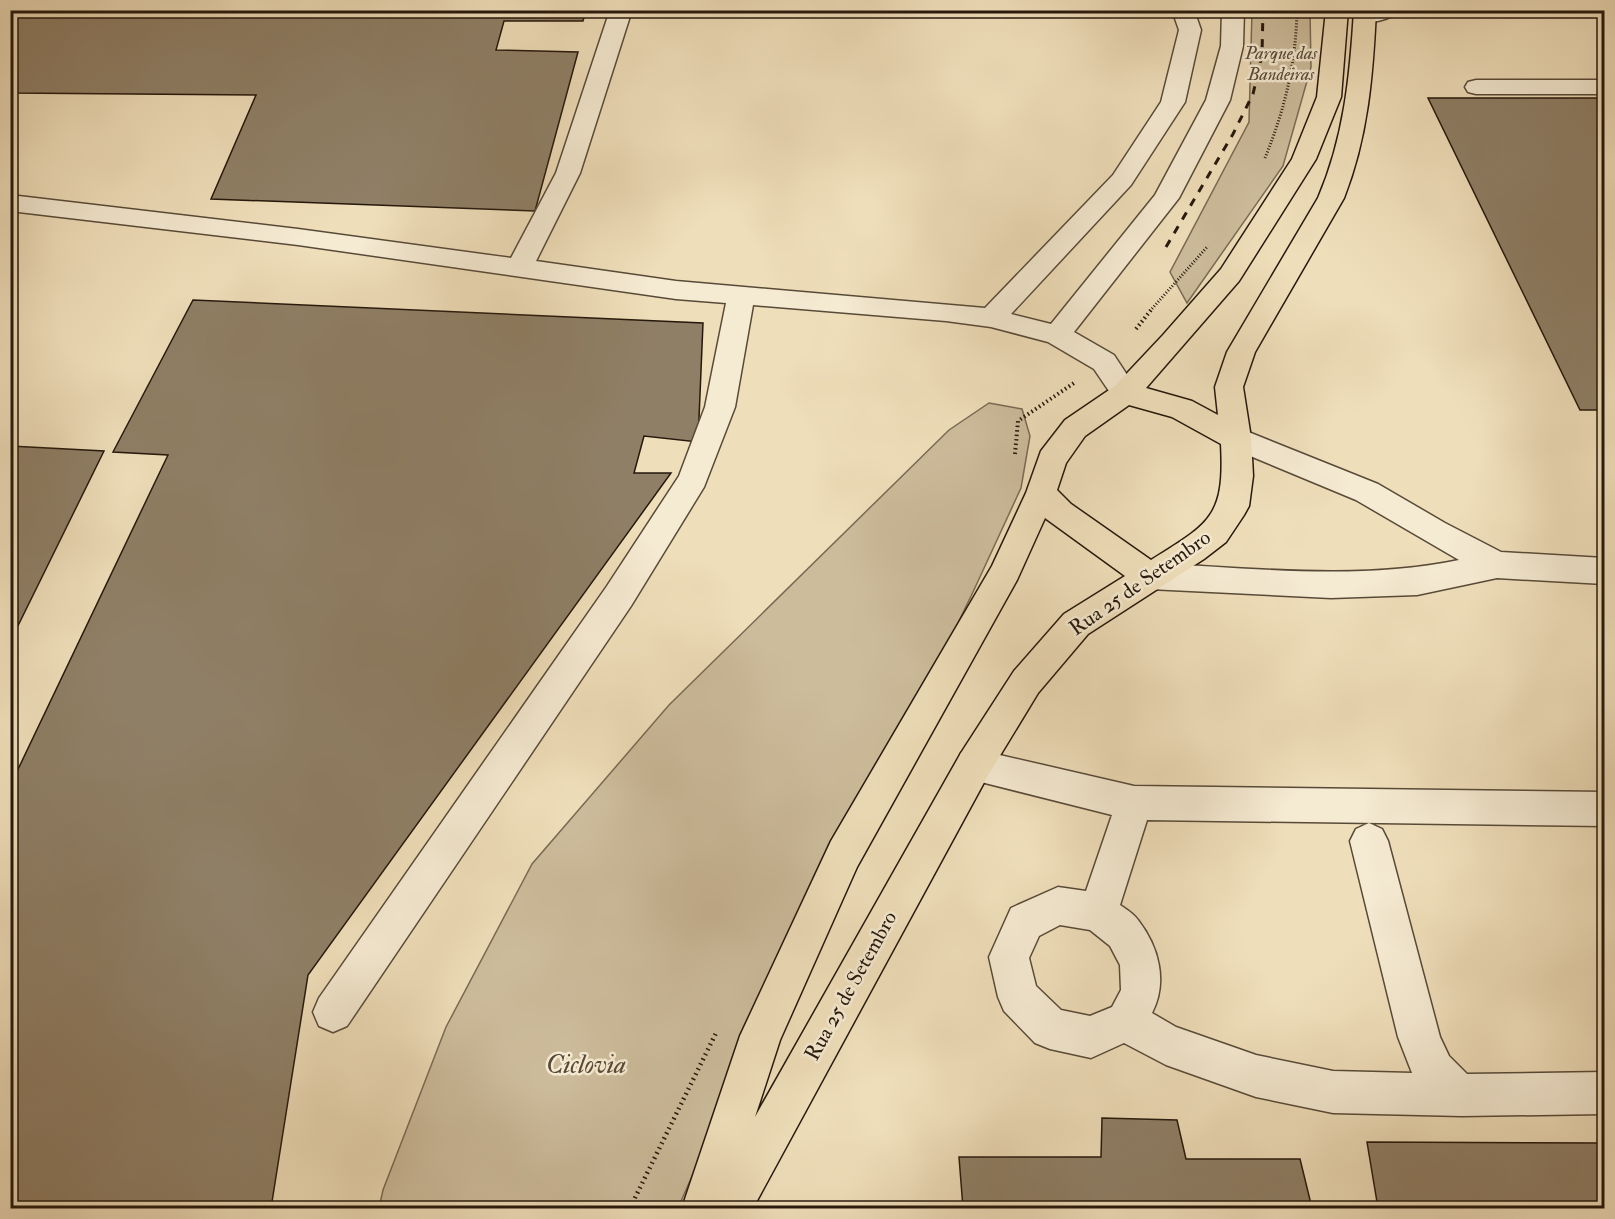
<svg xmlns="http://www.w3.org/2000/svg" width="1615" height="1219" font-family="'IM FELL Double Pica',serif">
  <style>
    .green { fill: #cdbc9c; stroke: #7a6a54; stroke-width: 1.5 }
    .building { fill: #8f7f66; stroke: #26180c; stroke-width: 1.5 }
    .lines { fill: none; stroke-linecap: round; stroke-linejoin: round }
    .minor-casing { stroke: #584a38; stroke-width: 3 }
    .major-casing { stroke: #26180c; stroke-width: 3 }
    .path-far2 { stroke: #26180c; stroke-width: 3; stroke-dasharray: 1 2; stroke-linecap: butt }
    .path-far1 { stroke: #26180c; stroke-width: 4; stroke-dasharray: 1.5 3; stroke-linecap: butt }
    .path { stroke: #26180c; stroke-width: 4.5; stroke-dasharray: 1.5 4; stroke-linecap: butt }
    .minor { fill: #f5ead2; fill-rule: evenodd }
    .major { fill: #efdeba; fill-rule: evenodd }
    .rail { stroke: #26180c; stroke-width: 3; stroke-dasharray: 8 8; stroke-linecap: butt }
    .labels { text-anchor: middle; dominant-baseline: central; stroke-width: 5; stroke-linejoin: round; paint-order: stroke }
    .far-park-label { font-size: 18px; font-style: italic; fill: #584937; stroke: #f5ead2 }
    .street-label { font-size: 21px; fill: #26180c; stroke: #f5ead2 }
    .near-park-label { font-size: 26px; font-style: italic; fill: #584937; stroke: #f5ead2 }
  </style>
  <rect width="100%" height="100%" fill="#efdeba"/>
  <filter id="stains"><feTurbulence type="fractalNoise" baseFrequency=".00333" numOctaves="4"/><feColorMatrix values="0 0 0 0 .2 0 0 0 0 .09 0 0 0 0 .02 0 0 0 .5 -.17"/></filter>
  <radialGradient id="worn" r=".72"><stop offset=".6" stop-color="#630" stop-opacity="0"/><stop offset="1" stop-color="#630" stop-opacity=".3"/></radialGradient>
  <!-- green -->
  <path class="green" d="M1252 11H1310L1311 67 1283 166 1187 303 1170 272 1249 122Z
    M989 403 1022 409 1030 436 1021 488 973 592 716 1122 678 1208H379L383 1190 446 1027 532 864 669 705 949 430Z"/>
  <!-- building -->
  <path class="building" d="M10 10H586L583 21H504L496 50 578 52 535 211 211 199 256 95 10 93Z
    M1428 98H1604V410H1580Z
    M193 300 703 323 698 442 644 436 634 473H671L308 975 271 1208H10V786L168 455 113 452Z
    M10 446 104 451 10 642Z
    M1102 1118 1177 1120 1186 1159H1300L1312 1208H963L959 1157H1101Z
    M1367 1142 1604 1143V1208H1378Z"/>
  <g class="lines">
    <!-- minor casing -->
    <g class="minor-casing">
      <path id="minor" d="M610 10H632L580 173 536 261 676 281 985 308 1113 175 1161 102 1179 30 1172 10H1194L1201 30 1185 102 1131 185 1011 314 1051 324 1155 195 1206 100 1221 46 1222 10H1244L1243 46 1230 100 1179 198 1074 332 1114 355 1139 393 1135 400 1125 403 1115 400 1094 369 1048 342 991 327 946 321 753 305 735 407 704 487 631 606 347 1026 333 1032 319 1026 313 1012 319 998 607 586 679 476 705 407 726 303 676 299 298 245 10 211V195L298 229 511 258 556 173Z
        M1364 10H1400C1393 20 1368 24 1357 22L1354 17 1357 12Z
        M1476 80H1604V94H1476L1468 92 1465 87 1468 82Z
        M1236 427 1378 484 1445 523 1501 552 1604 558V584L1497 578 1417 595 1331 598 1149 589 1138 585 1133 576 1138 567 1149 563C1252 568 1358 581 1459 560L1356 500 1226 446 1221 438 1226 430Z
        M974 749 1134 786 1604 792V826L1147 820 1120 905C1126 909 1134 914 1138 920 1159 947 1168 982 1152 1013L1176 1027 1256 1055 1333 1071 1412 1073 1398 1037 1350 841 1356 829 1369 823 1382 829 1388 841 1440 1037 1449 1056 1467 1074 1604 1072V1114L1462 1116 1333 1113 1256 1097 1166 1065 1124 1043 1091 1058 1050 1049 1035 1043 1004 1011 998 997 989 957 1011 908 1058 887 1086 891 1112 815 961 777 956 765 961 753ZM1060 925 1090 930 1110 946 1120 965 1121 990 1112 1007 1090 1016 1061 1010 1036 986 1029 958 1039 936Z"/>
    </g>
    <!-- major casing -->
    <g class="major-casing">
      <path id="major" d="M1326 10H1348L1341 97 1316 159 1239 281 1146 388 1192 401 1218 415 1215 387 1227 352 1318 198C1344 138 1350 76 1354 10H1376C1373 75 1368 137 1344 198L1255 352 1243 387 1251 438 1253 476 1249 506 1244 515 1226 542 1204 559 1088 634 1038 693 987 777 753 1208H682L740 1036 831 841 992 566 1026 493 1041 451 1065 420 1115 386 1163 335 1221 269 1292 159 1317 97ZM1129 405 1172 417 1221 444C1225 517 1210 523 1151 560L1071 504 1057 490 1066 463 1085 436ZM1045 518 1125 576 1064 614 1014 671 961 753 755 1117 780 1040 857 867 1017 580Z"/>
    </g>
    <!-- path-far2 -->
    <path class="path-far2" d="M1265 158C1285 109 1296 63 1297 10
      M1150 311 1208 246"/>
    <!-- path-far1 -->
    <path class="path-far1" d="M1136 329 1151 310
      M1015 454 1018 421 1074 383"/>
    <!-- path -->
    <path class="path" d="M630 1208 716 1033"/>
    <!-- minor -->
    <use href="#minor" class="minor"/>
    <!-- major -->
    <use href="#major" class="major"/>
    <!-- rail -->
    <path class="rail" d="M1166 247 1233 134 1253 94 1262 55 1263 10"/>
  </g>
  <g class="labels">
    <!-- far-park labels -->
    <g class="far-park-label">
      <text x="1281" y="53">Parque das<tspan x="1281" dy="21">Bandeiras</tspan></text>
    </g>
    <!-- street labels -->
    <g class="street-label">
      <text transform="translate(1140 583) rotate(-35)">Rua 25 de Setembro</text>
      <text transform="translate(851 986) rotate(-61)">Rua 25 de Setembro</text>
    </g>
    <!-- near-park labels -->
    <g class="near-park-label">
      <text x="586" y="1065">Ciclovia</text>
    </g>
  </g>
  <!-- margin -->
  <rect width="1615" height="1219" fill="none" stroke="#efdeba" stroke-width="36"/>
  <rect x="12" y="12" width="1591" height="1195" fill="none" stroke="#26180c" stroke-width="3"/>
  <rect x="18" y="18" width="1579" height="1183" fill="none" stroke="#26180c" stroke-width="1.5"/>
  <rect width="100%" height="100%" filter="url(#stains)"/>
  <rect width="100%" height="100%" fill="url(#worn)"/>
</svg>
